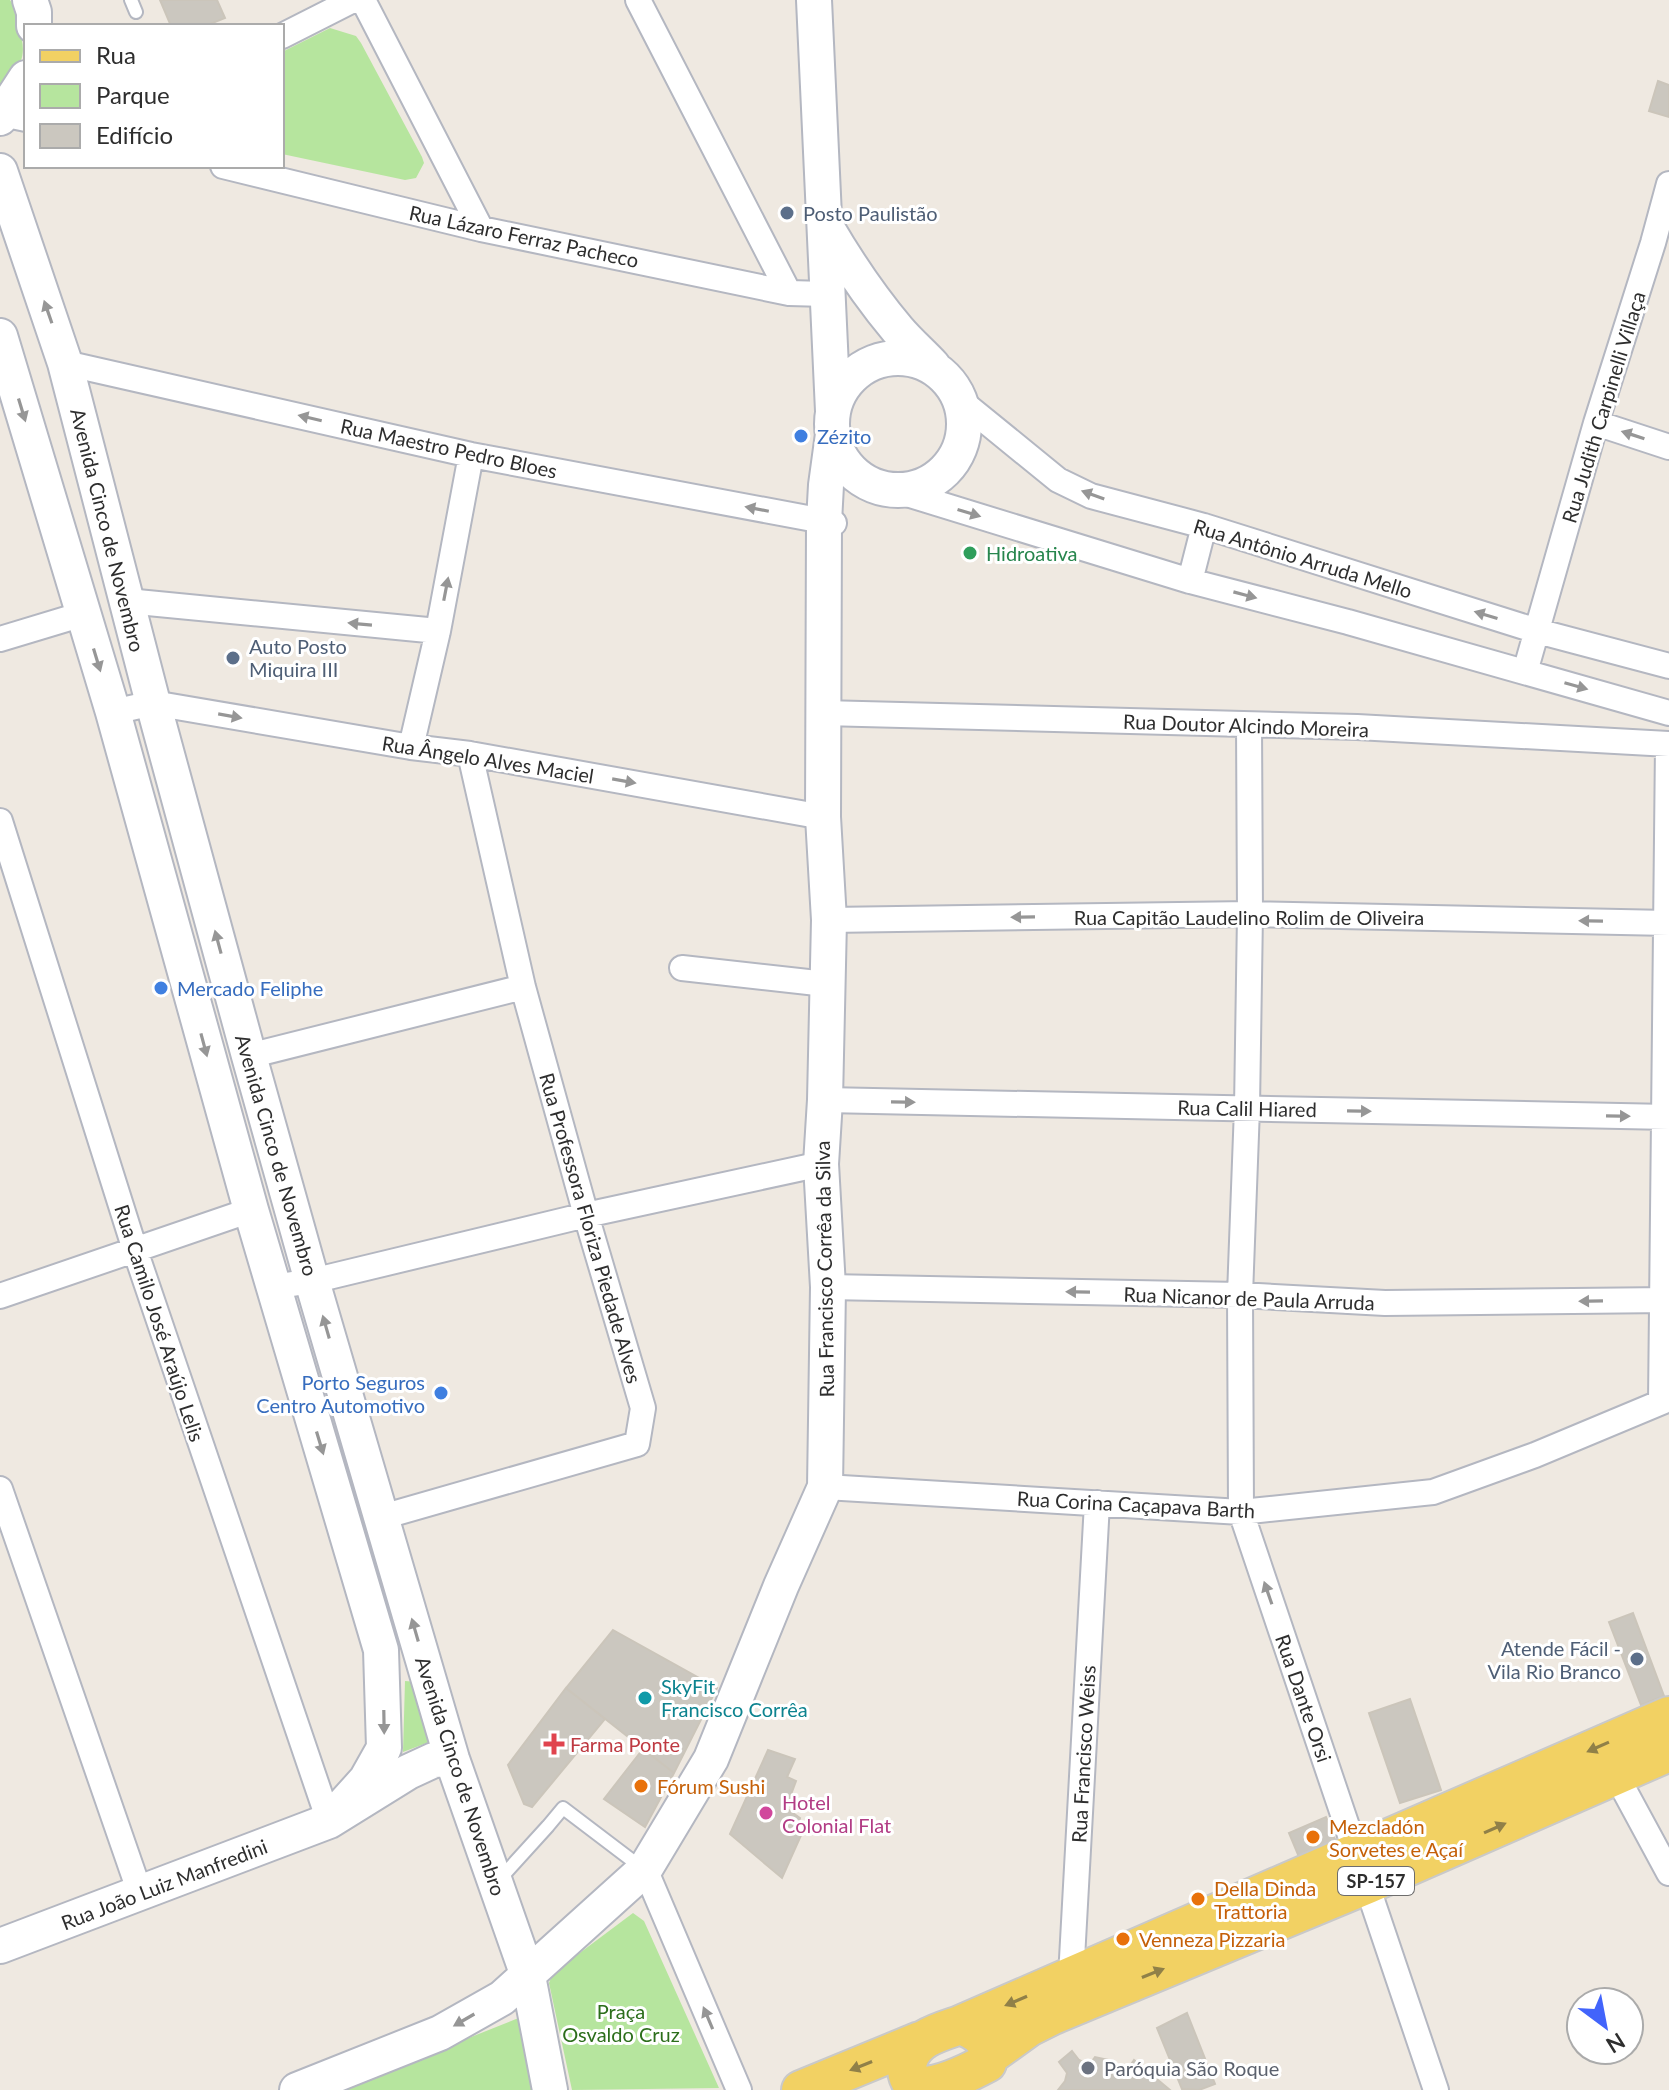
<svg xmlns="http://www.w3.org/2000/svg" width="1669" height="2090" font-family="Lato,sans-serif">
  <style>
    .green { fill: #b6e59e }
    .building { fill: #cbc7bf; stroke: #cbc5ba; stroke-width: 2 }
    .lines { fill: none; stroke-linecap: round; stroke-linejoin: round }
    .lane-casing { stroke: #b4b7c1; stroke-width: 16 }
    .street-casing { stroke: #b4b7c1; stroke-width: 28 }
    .secondary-casing { stroke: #b4b7c1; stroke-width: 38 }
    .primary-casing { stroke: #c9c9c9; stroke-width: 42 }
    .lane { stroke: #fff; stroke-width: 12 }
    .street { stroke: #fff; stroke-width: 24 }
    .secondary { stroke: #fff; stroke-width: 34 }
    .primary { stroke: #f2d163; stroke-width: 38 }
    .oneway { fill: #969696 }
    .oneway2 { fill: #908048 }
    .service-dot { fill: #5c6f8a; stroke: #fff; stroke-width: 3 }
    .shop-dot { fill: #3f7fe0; stroke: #fff; stroke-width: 3 }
    .leisure-dot { fill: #2e9e5b; stroke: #fff; stroke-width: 3 }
    .culture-dot { fill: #0f9aa8; stroke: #fff; stroke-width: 3 }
    .health-dot { fill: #e0444e; stroke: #fff; stroke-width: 3 }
    .food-dot { fill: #e8710a; stroke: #fff; stroke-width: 3 }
    .hotel-dot { fill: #d1479c; stroke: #fff; stroke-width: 3 }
    .worship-dot { fill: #6b7280; stroke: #fff; stroke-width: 3 }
    .labels { text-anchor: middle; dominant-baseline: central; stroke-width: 6; stroke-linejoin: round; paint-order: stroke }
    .shield { fill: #fff; stroke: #6d6d6d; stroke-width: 2 }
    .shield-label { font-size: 18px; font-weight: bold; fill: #2e2e2e }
    .service-label { font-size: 20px; fill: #4e5e75; stroke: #fff; text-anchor: start }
    .street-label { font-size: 20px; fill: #2e2e2e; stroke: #fff }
    .shop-label { font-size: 20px; fill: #366cbe; stroke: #fff; text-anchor: start }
    .leisure-label { font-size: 20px; fill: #27864d; stroke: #fff; text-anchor: start }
    .culture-label { font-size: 20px; fill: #0d838f; stroke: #fff; text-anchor: start }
    .health-label { font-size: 20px; fill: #be3a42; stroke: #fff; text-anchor: start }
    .food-label { font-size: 20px; fill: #c56008; stroke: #fff; text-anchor: start }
    .hotel-label { font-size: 20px; fill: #b23c85; stroke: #fff; text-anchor: start }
    .park-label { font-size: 20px; fill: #2c6e1b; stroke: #fff }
    .worship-label { font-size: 20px; fill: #5b616d; stroke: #fff; text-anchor: start }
  </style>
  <rect width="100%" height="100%" fill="#efe9e1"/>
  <!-- green -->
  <path class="green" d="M0 0H10L12 3C22 42 35 57 0 88Z
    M330 28 356 36 361 43 422 157 424 163 416 178 405 180 282 154V52Z
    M405 1681 417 1682 432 1741 403 1752Z
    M633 1913 644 1921 719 2088 572 2090 549 1983 553 1973Z
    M521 2017 537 2090H339Z"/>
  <!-- building -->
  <path class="building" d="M160 0H217L225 18 205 26H171Z
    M1658 81 1669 85V117L1649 111Z
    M1633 1613 1664 1696 1641 1705 1609 1622Z
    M613 1630 717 1688 674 1773 566 1688Z
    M566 1688 605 1719 532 1807 524 1804 508 1765Z
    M1410 1699 1441 1790 1400 1803 1369 1713Z
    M643 1749 674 1773 645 1827 604 1799Z
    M768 1750 795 1759 787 1777 796 1781 786 1808 800 1818 796 1829 802 1833 782 1878 730 1834Z
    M1326 1817 1336 1842 1299 1857 1289 1833Z
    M1187 2013 1215 2084 1199 2090 1182 2089 1157 2028Z
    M1072 2051 1079 2060 1089 2065 1095 2057 1108 2060 1114 2070 1124 2075 1134 2060 1170 2090H1058L1065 2081 1067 2073 1059 2062Z"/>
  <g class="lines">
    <!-- lane casing -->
    <g class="lane-casing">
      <path id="lane" d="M131 0 136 12
        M498 1881 548 1826 563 1808 642 1868"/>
    </g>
    <!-- street casing -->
    <g class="street-casing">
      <path id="street" d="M363 0 481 229
        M638 0 789 293
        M282 36 353 0
        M2 114 26 119
        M223 166 481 229 789 293 826 294
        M65 363 471 455 834 523
        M961 401 1058 480 1091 496 1204 526 1537 631 1669 666
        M1596 423 1669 447
        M894 490 1190 581 1348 622 1669 713
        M1190 581 1204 526
        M127 601 438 631
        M0 639 83 614
        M1525 672 1596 423 1653 243 1669 184
        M113 712 153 703 411 747 470 754 823 817
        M823 713 1357 727 1669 744
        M1249 725 1250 914 1247 1108 1240 1295 1241 1512 1436 2090
        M411 747 438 631 471 455
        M0 821 135 1250 329 1821
        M829 920 1250 914 1669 923
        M682 968 826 984
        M249 1056 523 987
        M825 1100 1669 1117
        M273 1287 312 1281 586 1215 821 1164
        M828 1287 1240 1295 1385 1303 1669 1300
        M0 1296 251 1210
        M1661 1402 1668 744
        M825 1487 1241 1512 1433 1492 1535 1455 1669 1399
        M0 1489 140 1893
        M382 1517 637 1444 643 1408 586 1215 523 987 470 754
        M1616 1775 1669 1873
        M645 1869 739 2090
        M1075 1988 1071 1977 1097 1503"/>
    </g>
    <!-- secondary casing -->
    <g class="secondary-casing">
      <path id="secondary" d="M30 0 34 12V26
        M814 0 833 411
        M0 118 26 78
        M0 171 65 363 153 703 249 1056 312 1281 452 1759 528 1976 550 2090
        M827 228C848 264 871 298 898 330 909 343 922 354 933 366
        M0 336 113 712 251 1210 381 1650 384 1748 366 1780 329 1821
        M832 424a66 66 0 1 1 132 0a66 66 0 1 1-132 0Z
        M0 1946 329 1821 408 1772 434 1760 452 1759
        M297 2090 440 2033 502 1998 645 1869 711 1759 781 1586 825 1487 828 1287 821 1164 825 1100 829 920 823 817 824 522 826 485 833 434"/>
    </g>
    <!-- primary casing -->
    <g class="primary-casing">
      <path id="primary" d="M960 2025 1669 1716
        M960 2025C978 2031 994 2042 987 2063 968 2073 934 2090 913 2085 907 2077 906 2071 908 2061 914 2038 940 2032 960 2025Z
        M990 2055 1029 2027 1053 2015 1368 1884 1669 1752
        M801 2090 920 2041"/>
    </g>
    <!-- lane -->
    <use href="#lane" class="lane"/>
    <!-- street -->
    <use href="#street" class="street"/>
    <!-- secondary -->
    <use href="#secondary" class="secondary"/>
    <!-- primary -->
    <use href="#primary" class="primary"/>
  </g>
  <!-- one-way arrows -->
  <defs><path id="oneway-solid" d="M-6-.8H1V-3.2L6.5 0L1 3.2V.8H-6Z" transform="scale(2)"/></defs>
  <g class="oneway">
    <use href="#oneway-solid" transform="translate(48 312) rotate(-109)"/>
    <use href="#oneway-solid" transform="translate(22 410) rotate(73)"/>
    <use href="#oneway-solid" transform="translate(310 418) rotate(-167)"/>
    <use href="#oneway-solid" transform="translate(1633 435) rotate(-162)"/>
    <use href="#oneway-solid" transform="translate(1093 495) rotate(-160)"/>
    <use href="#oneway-solid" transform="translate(757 509) rotate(-169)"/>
    <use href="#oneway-solid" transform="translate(969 513) rotate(17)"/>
    <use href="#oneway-solid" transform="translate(446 589) rotate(-79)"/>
    <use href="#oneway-solid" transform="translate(1245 595) rotate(15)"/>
    <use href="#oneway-solid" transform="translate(1486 615) rotate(-163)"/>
    <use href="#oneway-solid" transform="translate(360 624) rotate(-175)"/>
    <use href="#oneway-solid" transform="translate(97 660) rotate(73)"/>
    <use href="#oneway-solid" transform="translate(1576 686) rotate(16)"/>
    <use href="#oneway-solid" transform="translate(230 716) rotate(10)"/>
    <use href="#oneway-solid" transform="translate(624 781) rotate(10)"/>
    <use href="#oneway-solid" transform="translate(1023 917) rotate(179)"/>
    <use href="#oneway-solid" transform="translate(1591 921) rotate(-179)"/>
    <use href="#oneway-solid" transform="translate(218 942) rotate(-105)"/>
    <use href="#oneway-solid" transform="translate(204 1045) rotate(75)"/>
    <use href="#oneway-solid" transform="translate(903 1102) rotate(1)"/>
    <use href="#oneway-solid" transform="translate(1359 1111) rotate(1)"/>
    <use href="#oneway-solid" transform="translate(1618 1116) rotate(1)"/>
    <use href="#oneway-solid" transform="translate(1078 1292) rotate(-179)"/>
    <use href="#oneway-solid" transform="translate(1591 1301) rotate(179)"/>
    <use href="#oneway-solid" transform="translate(326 1327) rotate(-106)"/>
    <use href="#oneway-solid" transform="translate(320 1443) rotate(73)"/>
    <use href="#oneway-solid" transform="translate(1268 1593) rotate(-109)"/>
    <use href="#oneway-solid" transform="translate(415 1630) rotate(-106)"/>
    <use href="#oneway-solid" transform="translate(384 1722) rotate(89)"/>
    <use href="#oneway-solid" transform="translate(708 2018) rotate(-113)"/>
    <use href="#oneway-solid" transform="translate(464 2020) rotate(150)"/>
  </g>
  <g class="oneway2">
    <use href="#oneway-solid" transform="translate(1598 1747) rotate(156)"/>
    <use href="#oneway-solid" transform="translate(1495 1828) rotate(-24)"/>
    <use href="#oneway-solid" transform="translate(1153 1973) rotate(-22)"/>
    <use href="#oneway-solid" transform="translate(1016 2001) rotate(157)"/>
    <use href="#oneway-solid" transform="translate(861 2066) rotate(158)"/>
  </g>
  <!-- markers -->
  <g class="service-dot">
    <circle cx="787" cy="213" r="8"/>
    <circle cx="233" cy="658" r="8"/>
    <circle cx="1637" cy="1659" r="8"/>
  </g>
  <g class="shop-dot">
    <circle cx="801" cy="436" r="8"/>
    <circle cx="161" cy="988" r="8"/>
    <circle cx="441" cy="1393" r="8"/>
  </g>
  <circle class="leisure-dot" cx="970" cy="553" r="8"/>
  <circle class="culture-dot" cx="645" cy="1698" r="8"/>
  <path class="health-dot" d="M550 1732h8v8h8v8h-8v8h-8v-8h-8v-8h8z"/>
  <g class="food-dot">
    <circle cx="641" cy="1786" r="8"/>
    <circle cx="1313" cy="1837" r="8"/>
    <circle cx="1198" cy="1899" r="8"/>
    <circle cx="1123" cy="1939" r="8"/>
  </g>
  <circle class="hotel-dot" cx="766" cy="1813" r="8"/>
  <circle class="worship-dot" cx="1088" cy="2068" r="8"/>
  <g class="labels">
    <!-- shield labels -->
    <rect class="shield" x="1338" y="1867" width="76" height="28" rx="6"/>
    <g class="shield-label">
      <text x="1376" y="1881">SP-157</text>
    </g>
    <!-- service labels -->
    <g class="service-label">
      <text x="803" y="213">Posto Paulistão</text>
      <text x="249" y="646">Auto Posto<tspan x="249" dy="23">Miquira III</tspan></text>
      <text x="1621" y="1648" text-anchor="end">Atende Fácil -<tspan x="1621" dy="23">Vila Rio Branco</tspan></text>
    </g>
    <!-- street labels -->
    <g class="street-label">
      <text transform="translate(524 236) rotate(12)">Rua Lázaro Ferraz Pacheco</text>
      <text transform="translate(1603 407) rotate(-73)">Rua Judith Carpinelli Villaça</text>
      <text transform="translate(449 448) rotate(12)">Rua Maestro Pedro Bloes</text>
      <text transform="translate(108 530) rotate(76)">Avenida Cinco de Novembro</text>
      <text transform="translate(1303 558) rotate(17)">Rua Antônio Arruda Mello</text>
      <text transform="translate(1246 725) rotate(2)">Rua Doutor Alcindo Moreira</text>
      <text transform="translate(488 759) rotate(9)">Rua Ângelo Alves Maciel</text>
      <text x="1249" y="917">Rua Capitão Laudelino Rolim de Oliveira</text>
      <text transform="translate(1247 1108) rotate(1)">Rua Calil Hiared</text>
      <text transform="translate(277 1155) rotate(74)">Avenida Cinco de Novembro</text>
      <text transform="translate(591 1228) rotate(74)">Rua Professora Floriza Piedade Alves</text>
      <text transform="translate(824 1269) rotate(-91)">Rua Francisco Corrêa da Silva</text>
      <text transform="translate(1249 1298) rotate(2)">Rua Nicanor de Paula Arruda</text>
      <text transform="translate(160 1323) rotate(72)">Rua Camilo José Araújo Lelis</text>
      <text transform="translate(1136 1504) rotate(3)">Rua Corina Caçapava Barth</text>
      <text transform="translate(1304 1698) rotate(71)">Rua Dante Orsi</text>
      <text transform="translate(1083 1754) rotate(-87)">Rua Francisco Weiss</text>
      <text transform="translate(461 1776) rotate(72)">Avenida Cinco de Novembro</text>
      <text transform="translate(164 1884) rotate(-21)">Rua João Luiz Manfredini</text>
    </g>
    <!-- shop labels -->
    <g class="shop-label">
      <text x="817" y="436">Zézito</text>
      <text x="177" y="988">Mercado Feliphe</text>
      <text x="425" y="1382" text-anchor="end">Porto Seguros<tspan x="425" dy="23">Centro Automotivo</tspan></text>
    </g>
    <!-- leisure labels -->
    <g class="leisure-label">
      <text x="986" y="553">Hidroativa</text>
    </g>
    <!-- culture labels -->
    <g class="culture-label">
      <text x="661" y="1686">SkyFit<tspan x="661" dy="23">Francisco Corrêa</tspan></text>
    </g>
    <!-- health labels -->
    <g class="health-label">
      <text x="570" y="1744">Farma Ponte</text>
    </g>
    <!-- food labels -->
    <g class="food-label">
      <text x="657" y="1786">Fórum Sushi</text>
      <text x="1329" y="1826">Mezcladón<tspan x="1329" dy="23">Sorvetes e Açaí</tspan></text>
      <text x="1214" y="1888">Della Dinda<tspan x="1214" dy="23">Trattoria</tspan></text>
      <text x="1139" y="1939">Venneza Pizzaria</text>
    </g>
    <!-- hotel labels -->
    <g class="hotel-label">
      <text x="782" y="1802">Hotel<tspan x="782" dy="23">Colonial Flat</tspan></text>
    </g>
    <!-- park labels -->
    <g class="park-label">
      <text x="621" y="2011">Praça<tspan x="621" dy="23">Osvaldo Cruz</tspan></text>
    </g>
    <!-- worship labels -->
    <g class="worship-label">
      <text x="1104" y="2068">Paróquia São Roque</text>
    </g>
  </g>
  <!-- legend -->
  <rect x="24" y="24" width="260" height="144" fill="#ffffff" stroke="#ababab" stroke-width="2"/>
  <rect x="40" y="50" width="40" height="12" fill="#f2d163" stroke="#ababab" stroke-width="2"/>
  <text x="96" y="64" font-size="24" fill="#2e2e2e">Rua</text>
  <rect x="40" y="84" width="40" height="24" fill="#b6e59e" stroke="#ababab" stroke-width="2"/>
  <text x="96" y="104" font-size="24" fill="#2e2e2e">Parque</text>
  <rect x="40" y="124" width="40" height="24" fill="#cbc7bf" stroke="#ababab" stroke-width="2"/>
  <text x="96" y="144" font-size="24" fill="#2e2e2e">Edifício</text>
  <!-- north arrow -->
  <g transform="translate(1605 2026) rotate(148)"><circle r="38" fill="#ffffff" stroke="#ababab" stroke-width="2"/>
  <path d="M0-6L14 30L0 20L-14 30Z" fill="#4264fb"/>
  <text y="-12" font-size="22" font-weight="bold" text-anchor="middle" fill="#2e2e2e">N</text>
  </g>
</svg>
